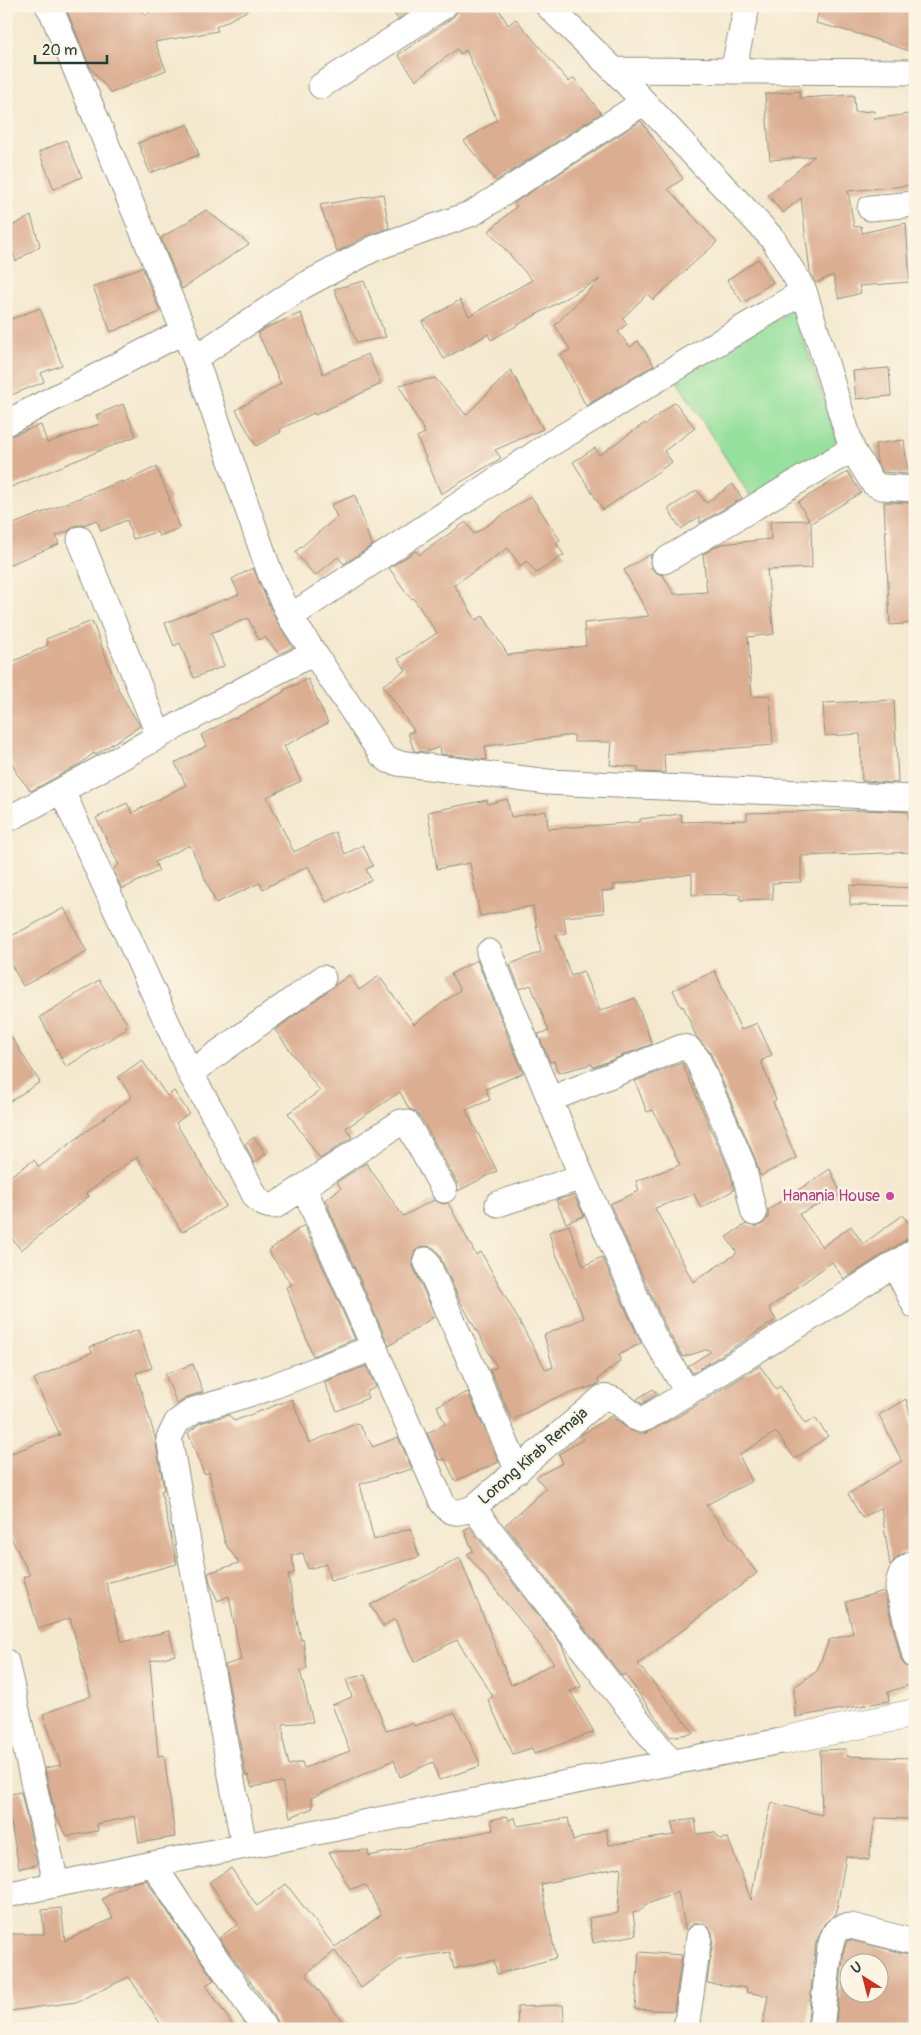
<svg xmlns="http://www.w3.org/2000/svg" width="921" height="2035" font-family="Pangolin,sans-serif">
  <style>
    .green { fill: #95e09c; stroke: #5a8e68 }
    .building { fill: #dbad91; fill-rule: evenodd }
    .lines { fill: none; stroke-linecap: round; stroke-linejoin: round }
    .minor-casing { stroke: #8a9281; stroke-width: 27 }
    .tertiary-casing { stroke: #8a9281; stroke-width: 29 }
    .minor { stroke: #fff; stroke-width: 25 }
    .tertiary { stroke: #fff; stroke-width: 28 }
    .hotel-dot { fill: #d1479c; stroke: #fcf5e5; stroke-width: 2 }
    .labels { text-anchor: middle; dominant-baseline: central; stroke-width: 4.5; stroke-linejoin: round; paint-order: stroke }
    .hotel-label { font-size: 16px; fill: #b23c85; stroke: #fcf5e5; text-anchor: end }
    .street-label { font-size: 16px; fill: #1f3d34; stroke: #fcf5e5 }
  </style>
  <rect width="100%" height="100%" fill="#fcf5e5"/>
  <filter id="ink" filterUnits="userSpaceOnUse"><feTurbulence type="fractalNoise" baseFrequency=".02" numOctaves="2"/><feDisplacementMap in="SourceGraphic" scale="10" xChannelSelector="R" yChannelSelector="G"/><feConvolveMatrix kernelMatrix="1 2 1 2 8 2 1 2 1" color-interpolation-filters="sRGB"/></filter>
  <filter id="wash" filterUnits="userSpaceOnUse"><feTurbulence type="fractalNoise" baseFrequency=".0096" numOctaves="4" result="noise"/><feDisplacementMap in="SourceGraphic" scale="20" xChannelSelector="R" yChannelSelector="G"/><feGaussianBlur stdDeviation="1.12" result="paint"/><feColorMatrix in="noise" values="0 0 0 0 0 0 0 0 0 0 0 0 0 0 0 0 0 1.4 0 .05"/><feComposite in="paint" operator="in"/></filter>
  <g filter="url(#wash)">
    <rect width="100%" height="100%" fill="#f4e8ce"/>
    <!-- green -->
    <path class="green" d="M793 310 840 445 750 496 675 378Z"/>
    <g id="blocks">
      <!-- building -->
      <path class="building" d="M65 6H138L145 16 158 6H256L216 27 218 31 155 42 166 70 111 93 90 67Z
        M388 6H417L398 19Z
        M458 6H497L508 25 516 19 569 82 574 78 601 113 496 181 464 141 497 120 466 50 460 54 457 49 416 80 398 55 452 18 457 13Z
        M820 6H915V53L863 35 816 23Z
        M800 91V98L854 95 855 112 874 111 875 119 915 113V185L848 191 854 227 861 226 862 233 906 223 910 282 859 286 861 293 839 299 833 275 816 283 810 272 801 198 783 213 768 195 815 156 770 160 765 94Z
        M641 121 683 179 668 189 717 242 653 300 647 294 623 318 627 324 618 332 630 347 638 341 654 365 586 406 560 355 570 350 555 325 600 279 491 340 488 334 444 359 422 322 460 300 469 316 532 280 489 231 517 206 514 203Z
        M188 124 199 155 150 173 138 143Z
        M66 140 82 177 54 189 39 152Z
        M383 194 389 228 368 235 337 252 320 205Z
        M206 210 249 244 182 289 161 238Z
        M31 216 40 246 16 261 6 236V229Z
        M758 259 773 282 743 303 727 280Z
        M142 267 160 312 111 332 93 287Z
        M364 281 386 337 357 343 334 289Z
        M40 308 62 365 41 373 44 382 6 397V321Z
        M301 313 323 374 368 354 381 384 315 415 314 413 280 429 281 432 256 446 236 410 281 384 258 333 268 327Z
        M889 368 891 396 856 399 853 371Z
        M511 370 543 429 495 450 501 458 441 494 417 437 425 433 399 385 435 378 466 415Z
        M675 402 695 428 664 451 672 462 603 510 573 462 595 448 599 455 645 423 646 425Z
        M123 404 136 436 6 489V437L41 425 47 443 100 424 96 415Z
        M904 440 908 474 883 472 877 463 875 444Z
        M156 467 170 499 169 500 179 528 159 536 157 532 133 539 127 520 101 531 97 520 83 525 75 526 68 531 56 536 59 544 6 566V527L122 481V483Z
        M848 472 861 493 811 523 812 568 767 570 774 634 748 637 752 697 770 695 773 745 664 754 665 773 638 772V767L610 765 612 742H574V735L485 746 487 760 441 754 440 747 426 752 414 751 408 733 414 731 383 685 406 670 398 659 437 633 413 598 411 599 389 568 416 551 419 555 466 522 474 534 531 496 560 540 556 543 564 555 536 573 527 561 520 566 508 548 454 585 476 620 483 616 508 655 586 646 584 623 649 616 624 570 651 554 650 562 651 568 657 573 663 575 674 594 707 592 703 554 721 544 771 539 770 521 809 520 798 502Z
        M733 484 742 498 700 523V516L681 529 668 509 697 490 706 503Z
        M355 495 370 541 373 545 344 564 338 557 315 576 295 552 337 517 331 505Z
        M884 502 911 503V508H915V623L890 625Z
        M253 568 277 623 293 647 279 654 265 637 259 640 248 618 211 633 224 666 194 678 180 643 174 646 165 623 239 594 232 579Z
        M92 621 120 693 140 726 95 755 94 753 80 764 31 791 17 774 6 749V665L48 645 46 639Z
        M308 679 328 723 284 746 301 781 267 797 294 852 335 832 345 854 363 845 373 866 366 869 371 880 326 902 308 866 263 889 260 883 216 903 190 845 155 862 159 871 122 889 113 870 119 865 96 818 127 803 132 813 186 785 175 763 206 746 201 735 233 718 234 719 284 692V690Z
        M894 700 898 783 862 781 860 734 825 736 823 703Z
        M507 799 511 817 546 811 548 829 640 822V819L681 814 682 822 747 820V813L863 810 908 812 909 831H915V852L801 856V882L772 883 773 899 740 900V894L692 895V874L614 885V890L602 891 604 913 564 917 566 933 556 935 571 976 583 971 600 1011 635 998 652 1044 593 1067 592 1064 558 1073 554 1061 550 1062 538 1034 549 1031 531 985 520 989 510 964 541 952 533 906 480 916 470 863 437 869 428 812 487 800 488 804Z
        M850 885 915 888V906L850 905Z
        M64 908 87 952 23 986 6 955V939Z
        M477 960 523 1073 486 1089 490 1100 466 1110 497 1171 458 1191 457 1183 420 1116 415 1111 409 1109 400 1092 346 1128 352 1137 320 1159 288 1113 320 1091 275 1030 349 975 359 990 379 976 414 1024 460 990 451 974Z
        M715 971 741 1030 757 1023 772 1055 761 1061 776 1100 773 1102 796 1158 760 1176 756 1161 710 1052 697 1038 683 1006 681 1007 673 990Z
        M99 980 126 1022V1029L66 1067 40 1017Z
        M6 1029 40 1082 6 1104Z
        M142 1060 167 1096 174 1091 189 1113 176 1123 226 1206 182 1232 137 1157 86 1193 89 1196 21 1250 6 1231V1179L34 1160 39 1167 132 1097 118 1077Z
        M682 1063 729 1170 734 1190 701 1208 694 1194 655 1208 693 1282 737 1253 726 1237 746 1224 757 1227 763 1224 768 1218V1210L830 1169 841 1194 799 1214 822 1247 851 1226 863 1244 903 1215 915 1232V1237L907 1239 844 1279 832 1262 769 1308 776 1320 693 1373 688 1366 710 1352 709 1349 683 1357 667 1330 610 1204 639 1191 636 1181 680 1165 653 1110 647 1112 635 1081Z
        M254 1137 266 1154 254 1163 245 1144Z
        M366 1163 403 1216 434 1200 443 1204 448 1203 476 1255 481 1252 546 1370 553 1367 544 1335 584 1318 553 1247 549 1232 569 1225 583 1266 602 1257 641 1343 619 1355 620 1361 598 1379 599 1384 553 1399 512 1420 490 1370 497 1367 459 1299 439 1254 434 1248 427 1246 421 1247 415 1251 412 1259 413 1266 435 1316 389 1346 328 1207 330 1206 325 1200 341 1188 337 1182Z
        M574 1195 584 1216 566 1223 556 1200Z
        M304 1225 355 1339 313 1356 286 1287 292 1285 268 1251Z
        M138 1330 152 1368 136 1373 155 1437 164 1490 161 1491 177 1564 106 1583 122 1642 169 1631 175 1655 150 1661 158 1756 164 1755 175 1837 139 1843 135 1816 97 1824 98 1831 67 1836 55 1815 45 1768 61 1765 43 1714 91 1696 70 1618 39 1629 23 1577 30 1575 6 1528V1455L60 1435 34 1379 92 1352 90 1347Z
        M193 1364 203 1392 190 1396 177 1404 165 1374Z
        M366 1366 376 1387 366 1392 368 1398 337 1411 324 1382Z
        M760 1366 776 1389 780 1386 805 1424 815 1418 828 1436 795 1459 776 1432 739 1455 752 1481 706 1505 757 1573 638 1664 694 1733 670 1737 625 1674 622 1676 505 1525 546 1489 536 1477 563 1463 559 1454 584 1439 581 1435 611 1416 631 1431 646 1433 677 1417Z
        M653 1389 657 1394 642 1404 637 1399Z
        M468 1392 499 1462 455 1481 445 1459 439 1460 427 1433 445 1424 437 1406Z
        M292 1399 309 1443 358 1423 373 1447 398 1437 412 1469 360 1484 374 1540 411 1528 419 1557 330 1581 326 1564 308 1569 303 1553 292 1555 294 1573 288 1575 301 1640 303 1639 307 1669 300 1671 313 1722 283 1724 284 1744 289 1765 302 1762 304 1768 350 1751 332 1705 352 1697 346 1679 365 1675 386 1731 413 1723 414 1726 455 1713 480 1763 478 1764 480 1766 439 1780 433 1762 400 1777 394 1760 311 1798 313 1808 290 1817 282 1782 252 1787 248 1775 246 1776 225 1665 241 1660 229 1596 218 1601 211 1586 208 1573 239 1563 225 1543 209 1472 204 1474 188 1433 200 1423 229 1415 234 1421Z
        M906 1399 915 1432V1549L900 1555 890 1565 881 1507 862 1518 848 1494 902 1461 879 1415Z
        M469 1527 561 1644 581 1687 570 1691 594 1732 534 1754 532 1748 513 1754 488 1700 493 1696 457 1640 414 1662 395 1619 383 1626 370 1605 460 1558 511 1685 554 1663 467 1554 473 1551 464 1530Z
        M884 1591 901 1659 905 1666 915 1670V1680L909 1681 910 1685 888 1692 889 1701 795 1717 794 1687 817 1671 829 1640 853 1633 846 1602Z
        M846 1749V1756L910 1758V1819L875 1818 869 1860 846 1856 836 1914 824 1924 816 1943 807 2029H762L768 1996 746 1992 747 1988 707 1983 713 1939 712 1932 707 1925 701 1923 693 1924 686 1931 678 1892 645 1905 643 1909 633 1913 636 1935 593 1943 589 1918 618 1913 621 1867 541 1884 556 1958 497 1974 494 1960 454 1969 450 1952 400 1960 361 1988 335 1951 306 1974 348 2029H279L277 2021 268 2008 269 2007 219 1938 238 1924 209 1882 231 1868 257 1906 286 1884 335 1947 381 1915 366 1885 350 1889 329 1852 368 1850 369 1856 493 1830 491 1820 507 1816 509 1820 515 1817 517 1826 568 1818 573 1841 606 1829 609 1845 674 1835 672 1822 695 1819 697 1834 714 1832 720 1839 728 1838 751 1900 759 1852 772 1803 822 1815 820 1750Z
        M21 1792 37 1865 19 1868 11 1823 6 1824V1795Z
        M146 1880 214 1980 206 1985 235 2029H164L129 1977 76 2002 10 2011 9 1934H44L42 1910 61 1908 65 1941 113 1918 102 1899 128 1884Z
        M850 1940 915 1956V2029H835L844 1950 847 1941ZM848 1962H878V1992H848Z
        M639 1952 682 1955 674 2011 635 2009Z
        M563 2005 565 2029H518L517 2007Z"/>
    </g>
  </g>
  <g filter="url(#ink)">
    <use href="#blocks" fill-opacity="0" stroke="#8a9281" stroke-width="1"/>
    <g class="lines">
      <!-- minor casing -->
      <g class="minor-casing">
        <path id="minor" d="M48 6 52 12 195 358 270 573 290 617 382 755 388 760 398 763 548 782 915 798
          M548 6 614 70 773 239 804 291 852 449 873 483 881 487 915 489
          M614 70 915 72
          M733 71 747 6
          M321 86 444 6
          M870 208 915 204
          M195 358 303 286 375 248 473 213 644 102
          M6 423 184 331
          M80 539 159 736
          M664 561 852 449
          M290 617 547 446 804 291
          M62 791 190 1073 215 1117 255 1196C261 1203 265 1206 275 1206L401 1122 407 1123 444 1190
          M6 820C110 767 209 704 314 653
          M489 952 582 1177 654 1337 688 1393
          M190 1073 323 978
          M551 1099 682 1047 688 1048 697 1058 743 1166 754 1213
          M304 1188 442 1502C451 1516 459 1513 473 1508L602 1398C614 1395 628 1411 636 1418L641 1420 646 1418 810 1318 915 1251
          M498 1204 582 1177
          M426 1260 518 1471
          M894 1264 915 1306
          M473 1508 670 1761
          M915 1563C903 1568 899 1574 898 1587L915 1656
          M6 1662 56 1883
          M244 1846 169 1438 177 1422 194 1410 266 1389 375 1347
          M153 1864 193 1925 265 2029
          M6 1895 153 1864 786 1740
          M686 2029 699 1937
          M821 2029 830 1947C834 1933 835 1926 851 1926L915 1942"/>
      </g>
      <!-- tertiary casing -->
      <g class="tertiary-casing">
        <path id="tertiary" d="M786 1740 915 1713"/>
      </g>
      <!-- minor -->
      <use href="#minor" class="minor"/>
      <!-- tertiary -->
      <use href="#tertiary" class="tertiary"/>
    </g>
  </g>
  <!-- markers -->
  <circle class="hotel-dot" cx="890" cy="1196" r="5"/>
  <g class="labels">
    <!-- hotel labels -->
    <g class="hotel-label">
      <text x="880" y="1196">Hanania House</text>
    </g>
    <!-- street labels -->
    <g class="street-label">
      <text transform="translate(533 1456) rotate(-41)">Lorong Kirab Remaja</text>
    </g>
  </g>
  <!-- margin -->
  <rect width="921" height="2035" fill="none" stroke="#fcf5e5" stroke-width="25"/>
  <!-- north arrow -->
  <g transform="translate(864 1978) rotate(324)"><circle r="24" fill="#fcf5e5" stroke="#a4ab9e"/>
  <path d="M0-4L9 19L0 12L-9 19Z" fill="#c8321e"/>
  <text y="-8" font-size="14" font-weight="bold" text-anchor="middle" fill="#1f3d34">U</text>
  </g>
  <!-- scale -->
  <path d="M35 55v8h72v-8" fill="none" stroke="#1f3d34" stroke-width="2.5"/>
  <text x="42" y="55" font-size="15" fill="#1f3d34" stroke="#fcf5e5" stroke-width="4" paint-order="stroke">20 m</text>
</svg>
